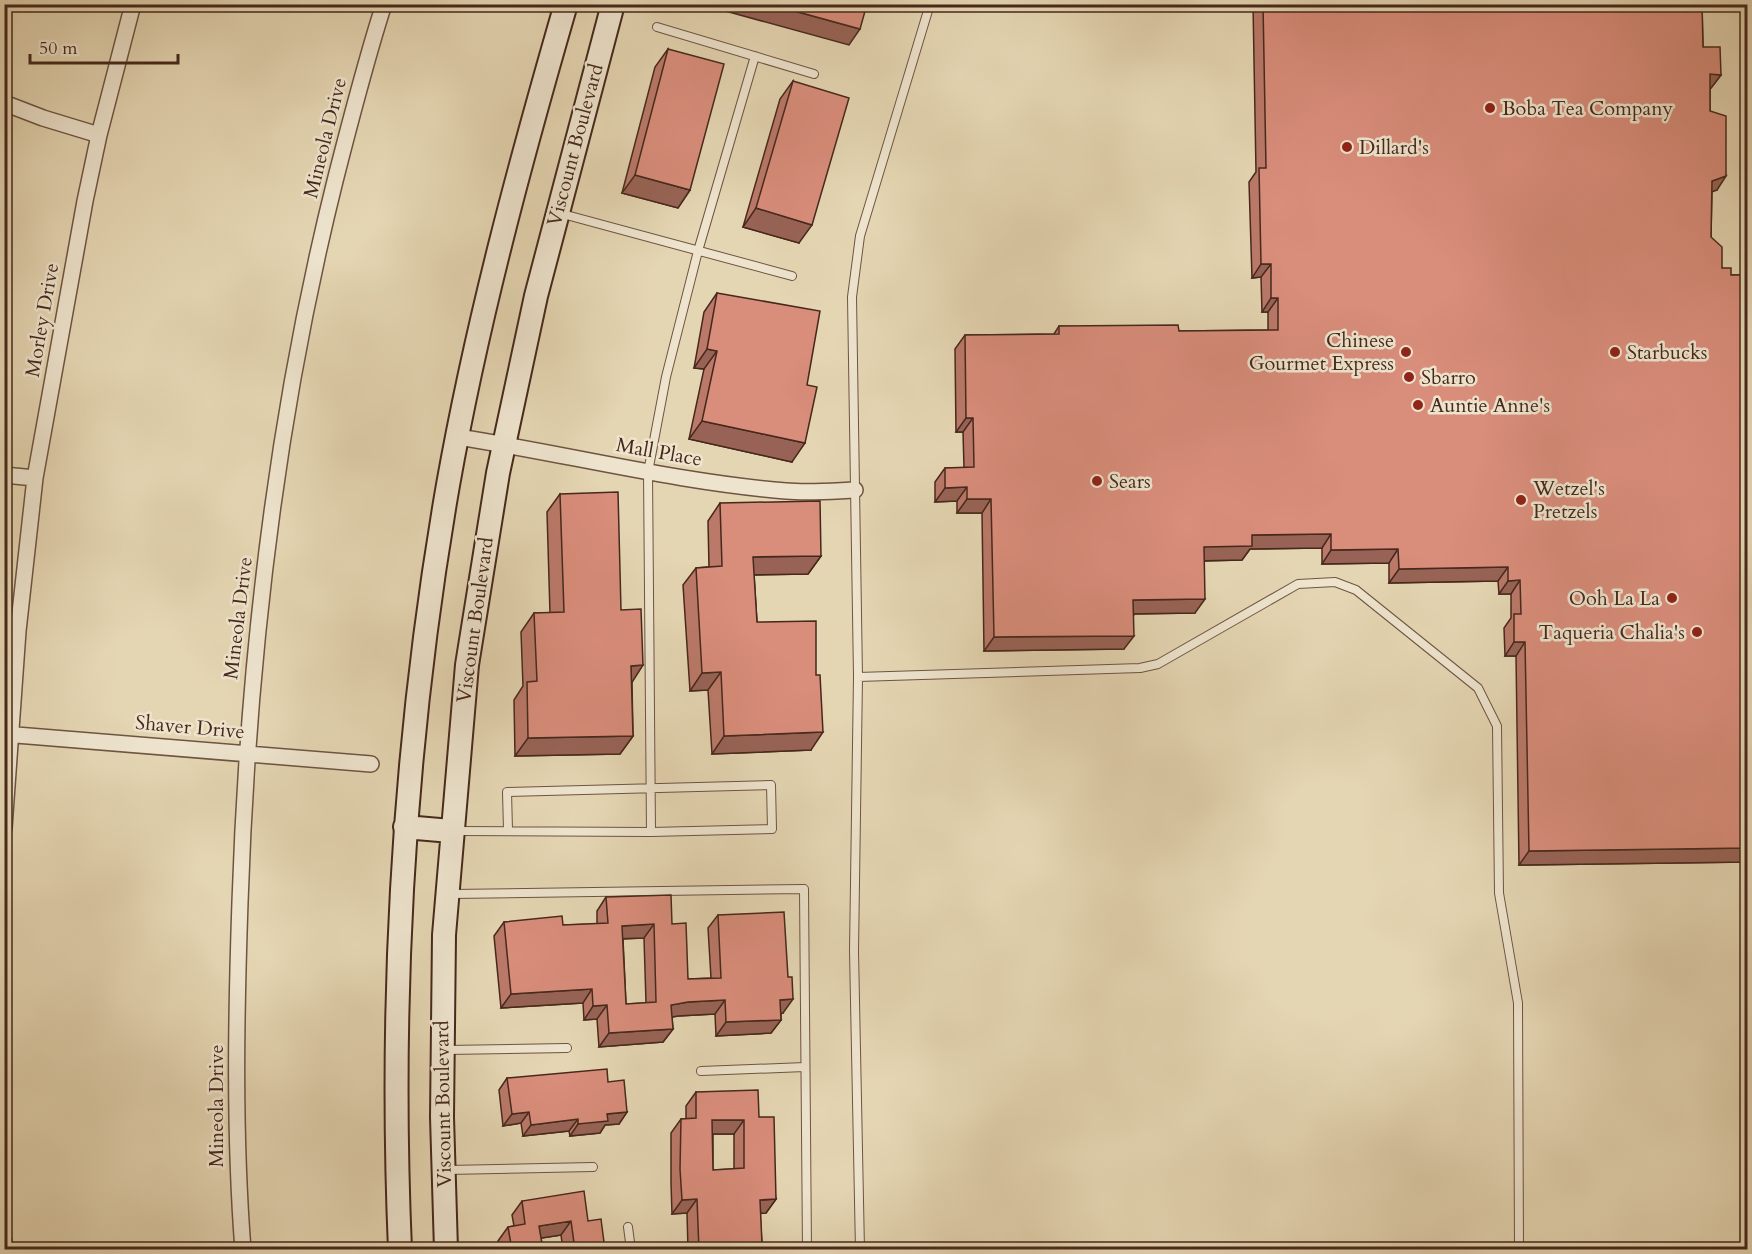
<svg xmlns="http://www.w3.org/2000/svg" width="1752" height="1254" font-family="Cardo,serif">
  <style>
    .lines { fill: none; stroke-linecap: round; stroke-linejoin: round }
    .service-casing { stroke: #6e5442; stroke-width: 10 }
    .minor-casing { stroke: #6e5442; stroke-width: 18 }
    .secondary-casing { stroke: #46281c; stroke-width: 26 }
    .service { stroke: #eee4ce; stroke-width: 8 }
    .minor { stroke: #eee4ce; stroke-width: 15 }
    .secondary { stroke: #eee4ce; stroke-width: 22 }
    .wall { fill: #bb796a; stroke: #46281c; stroke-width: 1.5; fill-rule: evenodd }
    .shaded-wall { fill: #986356; stroke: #46281c; stroke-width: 1.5 }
    .building { fill: #d98d7b; stroke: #46281c; stroke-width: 1.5; fill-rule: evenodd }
    .poi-dot { fill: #8f2418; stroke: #eee4ce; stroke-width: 2 }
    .labels { text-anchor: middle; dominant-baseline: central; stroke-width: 5; stroke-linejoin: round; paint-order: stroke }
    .poi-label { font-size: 20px; fill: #46281c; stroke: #eee4ce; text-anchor: start }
    .street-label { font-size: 20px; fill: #46281c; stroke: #eee4ce }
  </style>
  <rect width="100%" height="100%" fill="#e5d6b3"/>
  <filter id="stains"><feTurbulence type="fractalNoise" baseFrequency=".00333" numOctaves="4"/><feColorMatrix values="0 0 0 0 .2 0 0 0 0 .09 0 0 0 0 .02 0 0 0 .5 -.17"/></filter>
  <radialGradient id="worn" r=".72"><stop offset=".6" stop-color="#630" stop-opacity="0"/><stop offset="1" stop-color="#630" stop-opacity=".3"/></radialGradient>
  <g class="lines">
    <!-- service casing -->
    <g class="service-casing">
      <path id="service" d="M657 27 814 74
        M559 213 792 276
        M858 677 1140 668 1158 664 1298 584 1335 582 1356 590 1478 688 1497 726 1499 893 1518 1003 1519 1250
        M456 831 651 832 772 829 771 785 507 792 508 830
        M651 832 648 472 666 377 698 251 755 56
        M451 894 804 889 807 1250
        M446 1050 567 1048
        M701 1071 805 1067
        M447 1170 593 1167
        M628 1227 631 1250
        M860 1250 854 951 858 677 852 297 860 236 930 4"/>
    </g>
    <!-- minor casing -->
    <g class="minor-casing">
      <path id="minor" d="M4 103 43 118 99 135
        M458 437C567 454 676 482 786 491 809 493 832 491 855 490
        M4 475 35 478
        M4 734 371 764
        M4 828 18 631 35 478 85 201 99 135 133 4
        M4 1241 5 1250
        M243 1250C234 1134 236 1018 240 902 248 659 276 417 335 181 350 122 365 63 384 4"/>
    </g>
    <!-- secondary casing -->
    <g class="secondary-casing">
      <path id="secondary" d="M405 827 451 831
        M400 1250C389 993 404 738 448 485 477 322 520 163 566 4
        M446 1250 442 1117 444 935 467 665 498 473 536 296 613 4"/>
    </g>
    <!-- service -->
    <use href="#service" class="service"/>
    <!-- minor -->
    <use href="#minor" class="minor"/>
    <!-- secondary -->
    <use href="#secondary" class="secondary"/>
  </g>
  <!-- wall -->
  <path class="wall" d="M1253 4H1702L1703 47 1721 75 1711 88H1710V111L1717 190 1712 191 1711 237 1722 268 1731 275H1748V862L1519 865 1516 656H1505L1504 628 1511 618V594H1499L1498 581 1389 583V563L1322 564V548L1250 549 1242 560 1204 561 1195 613 1134 614 1124 649 984 651 982 513H957V501L935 502V482L945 468H964L963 432H956L955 349 965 335 1054 334 1059 326 1179 331 1268 330V312H1262L1261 277 1252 278 1249 182 1256 172Z
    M668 49 690 190 678 208 622 193 655 67Z
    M793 81 799 243 743 227 780 99Z
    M717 293 807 385 792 462 689 439 704 369 694 368 704 312Z
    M560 494 621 610 632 682 633 736 620 754 515 756 514 700 523 686 521 632 534 613H550L547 512Z
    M720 503 821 556 808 574 754 575 757 622 811 750 712 754 708 690 690 691 683 585 696 568 709 567 708 521Z
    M606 897 672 924 688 979 711 978 708 928 718 915 783 1013H781V1020L771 1033 716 1036 715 1014 678 1016 672 1017 673 1029 663 1042 599 1047 597 1019 584 1020 583 1003 501 1008 494 936 504 922 563 925 597 924V911ZM644 938 646 1003 626 1004 623 939Z
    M507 1078 608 1082 627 1112 619 1124 605 1125 600 1133 570 1136 569 1131 523 1136 521 1123 503 1126 499 1090Z
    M696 1092 759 1117 776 1199 766 1213H760L762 1244 774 1250H688L687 1213 672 1214 671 1183V1133L681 1119H686V1106ZM713 1134H734V1169L713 1170Z
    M522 1201 588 1221 605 1250H563L561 1235 541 1238 543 1250H500L498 1241 508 1227 514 1226 512 1215Z"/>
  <!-- shaded-wall -->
  <path class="shaded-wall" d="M700 4H769L860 29 849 45Z
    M1710 74 1721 75 1711 88H1700Z
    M635 175 690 190 678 208 622 193Z
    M1726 176 1717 190 1702 195 1712 181Z
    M756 208 812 225 799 243 743 227Z
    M1261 264H1271L1261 277 1252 278Z
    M1271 298H1278L1268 312H1262Z
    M707 349 717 351 704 369 694 368Z
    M966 418H973L963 432H956Z
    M702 421 805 443 792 462 689 439Z
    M967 487 957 501 935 502 945 488Z
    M967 499H991L982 513H957Z
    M1331 534 1322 548 1250 549 1242 560 1194 561 1204 547 1252 535Z
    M1398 549 1389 563 1322 564 1331 550Z
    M821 556 808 574 741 575 753 557Z
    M1508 567 1498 581 1389 583 1399 569Z
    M1520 580 1511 594H1499L1508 581Z
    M1205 599 1195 613 1124 614 1133 600Z
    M1134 636 1124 649 984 651 994 637Z
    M1514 642H1525L1516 656H1505Z
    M643 665 631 684V666Z
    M721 672 708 690 690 691 702 673Z
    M823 732 811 750 712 754 724 736Z
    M633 736 620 754 515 756 528 738Z
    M1748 848V862L1519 865 1529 851Z
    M654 924 644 938 612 939 622 926Z
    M592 989 583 1003 501 1008 511 994Z
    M793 999 783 1013 770 1014 780 1000Z
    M725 1000 715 1014 678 1016 661 1019 671 1005 688 1002Z
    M607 1005 597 1019 584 1020 593 1006Z
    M781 1020 771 1033 716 1036 726 1022Z
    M673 1029 663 1042 599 1047 609 1033Z
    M529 1112 521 1123 503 1126 512 1114Z
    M627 1112 619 1124 605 1125 600 1133 570 1136 578 1124 607 1114Z
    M578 1119 569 1131 523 1136 531 1125Z
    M712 1120H744L734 1134H703Z
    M697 1199 687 1213 672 1214 682 1200Z
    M776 1199 766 1213 750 1214 760 1200Z
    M571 1221 561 1235 529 1240 539 1226Z"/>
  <!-- building -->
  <path class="building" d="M769 4H867L860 29Z
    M1263 4H1702L1703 47H1720L1721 75 1710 74V111L1726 116V176L1712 181 1711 237 1722 247V268H1731V275H1748V848L1529 851 1525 642H1514V614H1521L1520 580 1508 581V567L1399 569 1398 549 1331 550V534L1252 535V546L1204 547 1205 599 1133 600 1134 636 994 637 991 499H967V487L945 488V468L974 467 973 418H966L965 335 1059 334V326L1178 325 1179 331 1278 330V298H1271V264H1261L1259 168H1266Z
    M668 49 724 64 690 190 635 175Z
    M793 81 849 98 812 225 756 208Z
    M717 293 820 311 807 385 817 387 805 443 702 421 717 351 707 349Z
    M618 492 621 610 641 609 643 665 631 666 633 736 528 738 527 682 537 681 534 613 564 612 560 494Z
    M820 501 821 556 753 557 757 622 816 621V675H820L823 732 724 736 721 672 702 673 696 568 722 566 720 503Z
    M671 895 672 924 686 923 688 979 721 978 718 915 784 912 788 977H792L793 999 780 1000 781 1020 726 1022 725 1000 688 1002 671 1005 673 1029 609 1033 607 1005 593 1006 592 989 511 994 504 922 562 916 563 925 608 923 606 897ZM654 924 656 1002 626 1004 622 926Z
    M607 1069 608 1082 624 1080 627 1112 607 1114 608 1121 578 1124V1119L531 1125 529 1112 512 1114 507 1078Z
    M758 1090 759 1117H774L776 1199 760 1200 762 1244H774V1250H699L697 1199 682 1200 680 1169 681 1119 696 1118V1092ZM712 1120H744V1168L713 1170Z
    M584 1191 588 1221 601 1219 605 1250H575L571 1221 539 1226 543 1250H512L508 1227 525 1224 522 1201Z"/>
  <!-- markers -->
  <g class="poi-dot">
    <circle cx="1490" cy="108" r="6"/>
    <circle cx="1347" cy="147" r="6"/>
    <circle cx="1406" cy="352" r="6"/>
    <circle cx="1615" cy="352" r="6"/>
    <circle cx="1409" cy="377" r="6"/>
    <circle cx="1418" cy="405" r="6"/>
    <circle cx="1097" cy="481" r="6"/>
    <circle cx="1521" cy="500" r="6"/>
    <circle cx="1672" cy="598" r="6"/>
    <circle cx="1697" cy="632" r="6"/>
  </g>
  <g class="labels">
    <!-- poi labels -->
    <g class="poi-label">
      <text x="1502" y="108">Boba Tea Company</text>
      <text x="1359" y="147">Dillard's</text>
      <text x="1394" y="340" text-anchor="end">Chinese<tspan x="1394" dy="23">Gourmet Express</tspan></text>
      <text x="1627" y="352">Starbucks</text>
      <text x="1421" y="377">Sbarro</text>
      <text x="1430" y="405">Auntie Anne's</text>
      <text x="1109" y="481">Sears</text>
      <text x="1533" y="488">Wetzel's<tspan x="1533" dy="23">Pretzels</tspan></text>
      <text x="1660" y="598" text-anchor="end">Ooh La La</text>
      <text x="1685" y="632" text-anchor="end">Taqueria Chalia's</text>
    </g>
    <!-- street labels -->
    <g class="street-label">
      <text transform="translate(325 138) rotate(-76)">Mineola Drive</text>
      <text transform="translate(575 145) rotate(-75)">Viscount Boulevard</text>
      <text transform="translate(42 320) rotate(-80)">Morley Drive</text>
      <text transform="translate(659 452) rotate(10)">Mall Place</text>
      <text transform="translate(238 618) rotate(-83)">Mineola Drive</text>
      <text transform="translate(475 620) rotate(-82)">Viscount Boulevard</text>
      <text transform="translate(190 727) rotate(5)">Shaver Drive</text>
      <text transform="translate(443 1104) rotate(-91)">Viscount Boulevard</text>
      <text transform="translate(216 1106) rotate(-90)">Mineola Drive</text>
    </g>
  </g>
  <!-- margin -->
  <rect width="1752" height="1254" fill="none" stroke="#e5d6b3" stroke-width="24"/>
  <rect x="6" y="6" width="1740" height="1242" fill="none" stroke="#46281c" stroke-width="3"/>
  <rect x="12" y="12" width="1728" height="1230" fill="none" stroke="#46281c" stroke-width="1.5"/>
  <!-- scale -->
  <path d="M30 54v9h148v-9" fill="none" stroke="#46281c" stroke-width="3"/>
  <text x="39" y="54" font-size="18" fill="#46281c" stroke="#eee4ce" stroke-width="4.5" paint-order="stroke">50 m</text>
  <rect width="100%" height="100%" filter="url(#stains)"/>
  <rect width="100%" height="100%" fill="url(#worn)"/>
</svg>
